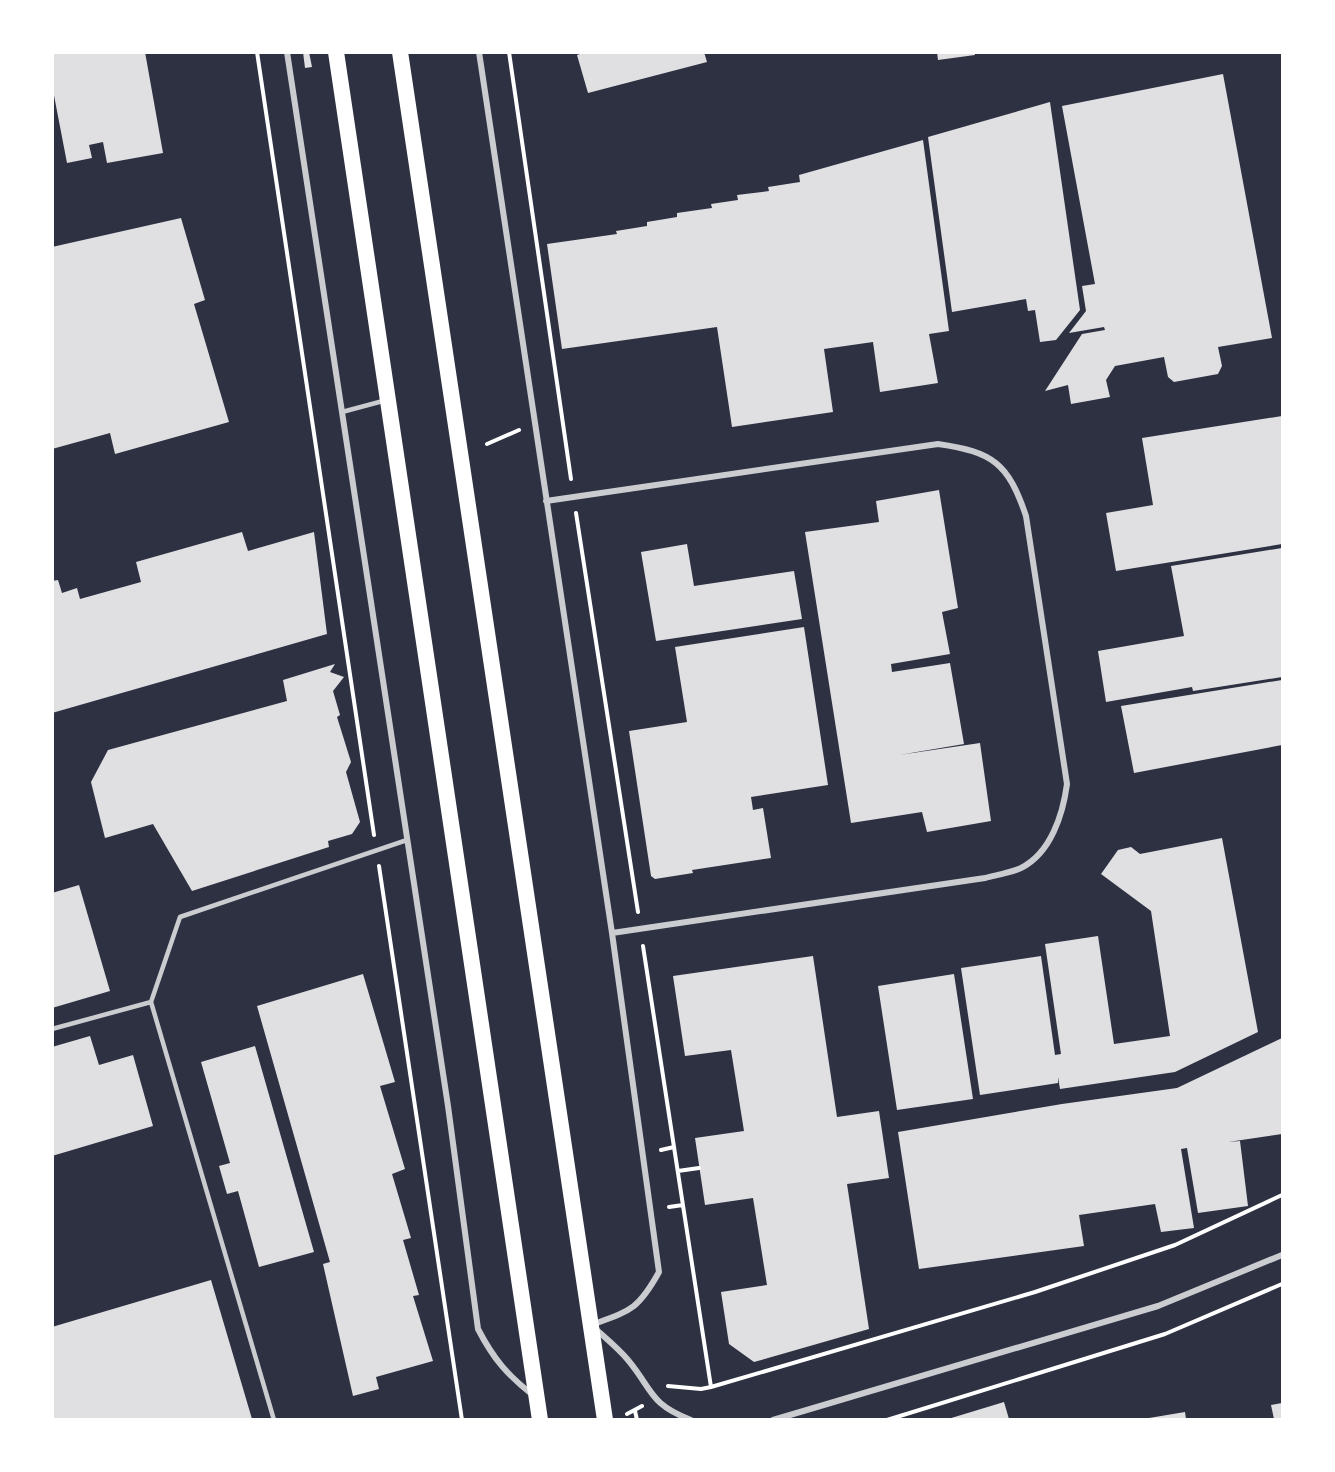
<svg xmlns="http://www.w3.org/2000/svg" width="1335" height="1472" font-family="'Space Grotesk',sans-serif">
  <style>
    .building { fill: #e0e0e3 }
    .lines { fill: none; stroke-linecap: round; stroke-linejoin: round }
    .path { stroke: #fff; stroke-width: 4 }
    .service { stroke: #caccd0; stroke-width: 4.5 }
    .minor { stroke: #caccd0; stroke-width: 6 }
    .trunk { stroke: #fff; stroke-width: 16 }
  </style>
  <rect width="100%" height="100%" fill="#2d3142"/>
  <!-- building -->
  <path class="building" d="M52 52H145L163 153 107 163 103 142 89 145 92 158 67 163 52 85Z
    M303 52H309L312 67 305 68Z
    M586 52H704L707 62 588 93 577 55Z
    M937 52H974L975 55 938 60Z
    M1223 74 1272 338 1218 347 1222 366 1218 374 1174 382 1168 377 1164 357 1115 366 1106 380 1110 397 1071 404 1068 385 1045 391 1082 334 1105 330 1104 327 1069 333 1086 311 1082 286 1095 284 1062 106Z
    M1050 102 1080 310 1056 340 1040 342 1035 310 1028 311 1026 299 952 312 928 137Z
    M923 140 949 331 929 334 938 383 880 392 873 342 824 349 833 412 732 427 717 327 562 349 547 244 617 234 616 231 647 226V222L677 217V213L712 208 711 204 738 200 737 195 769 191 768 187 800 182 799 175Z
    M181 218 205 300 194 304 229 422 115 454 110 433 52 449V247Z
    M1282 416V544L1116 571 1106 513 1153 505 1142 438Z
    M939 490 958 608 942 612 950 654 891 664 892 672 950 663 964 744 899 755 980 743 991 821 927 832 922 812 851 823 805 532 879 522 876 501Z
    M242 532 248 551 314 532 327 634 52 713V581L58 580 62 593 77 588 80 599 141 582 136 562Z
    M687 544 694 586 794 571 802 619 656 641 641 552Z
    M1282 548V677L1193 691 1192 687 1106 702 1098 651 1184 636 1171 566Z
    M804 627 828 785 751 797 753 810 763 808 771 858 692 870 693 873 655 879 651 876 629 731 687 722 675 647Z
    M335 664 330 672 344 677 333 691 340 715 337 717 351 762 346 772 360 822 352 834 328 841 329 847 192 891 153 824 105 838 91 782 108 750 287 701 283 680Z
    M1282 680V745L1134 773 1121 706Z
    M1222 838 1258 1032 1175 1072 1060 1089 1058 1077V1083L980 1095 961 968 1041 956 1055 1055 1061 1054 1045 944 1098 936 1114 1044 1170 1036 1151 911 1101 874 1118 850 1131 847 1140 854Z
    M79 885 110 991 52 1008V893Z
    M813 956 837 1117 879 1111 889 1178 847 1184 869 1329 754 1362 729 1344 721 1292 767 1285 753 1198 705 1205 695 1138 744 1131 731 1050 685 1056 673 976Z
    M363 974 395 1082 380 1086 405 1169 392 1174 411 1238 403 1240 419 1295 413 1296 433 1361 376 1377 379 1389 353 1396 323 1264 330 1262 257 1006Z
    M954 974 973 1099 897 1110 878 986Z
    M90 1036 99 1065 133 1055 153 1126 52 1156V1047Z
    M1282 1038V1134L1228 1142 1240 1141 1248 1206 1198 1213 1187 1148 1181 1149 1194 1228 1161 1232 1155 1204 1079 1215 1084 1246 919 1269 898 1132 1062 1104 1177 1088Z
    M255 1046 314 1252 259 1267 238 1191 227 1194 219 1166 230 1163 201 1062Z
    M211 1280 252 1419H52V1327Z
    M1004 1402 1009 1419H948Z
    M1282 1403V1419H1274L1271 1405Z
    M1185 1412 1186 1419H1149V1418Z"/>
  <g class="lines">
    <!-- path -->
    <path class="path" d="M257 52 374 835
      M509 52 571 479
      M487 444 519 430
      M576 513 638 912
      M379 866 462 1420
      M643 946 711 1387
      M661 1150 674 1147
      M678 1171 699 1168
      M669 1207 683 1205
      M668 1386 701 1389 711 1387 1035 1292 1175 1245 1282 1195
      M635 1411 637 1420
      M627 1414 642 1406
      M887 1420 1165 1334 1282 1284"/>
    <!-- service -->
    <path class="service" d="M342 412 383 401
      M52 1029 151 1002
      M274 1420 151 1002 180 917 407 840"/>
    <!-- minor -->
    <path class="minor" d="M287 52 448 1106 478 1329C493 1358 507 1375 533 1395
      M479 52 612 933 659 1272C638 1310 630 1311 591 1325 603 1336 617 1347 628 1360 653 1390 649 1404 691 1420
      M546 501 938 444C993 452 1008 463 1026 516L1067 784C1063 814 1051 853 1021 868 1010 873 996 875 985 878L612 933
      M773 1420 1158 1306 1282 1255"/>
    <!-- trunk -->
    <path class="trunk" d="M336 52 540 1420
      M400 52 605 1420"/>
  </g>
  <!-- border -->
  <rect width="1335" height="1472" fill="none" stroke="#ffffff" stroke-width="108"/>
</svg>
